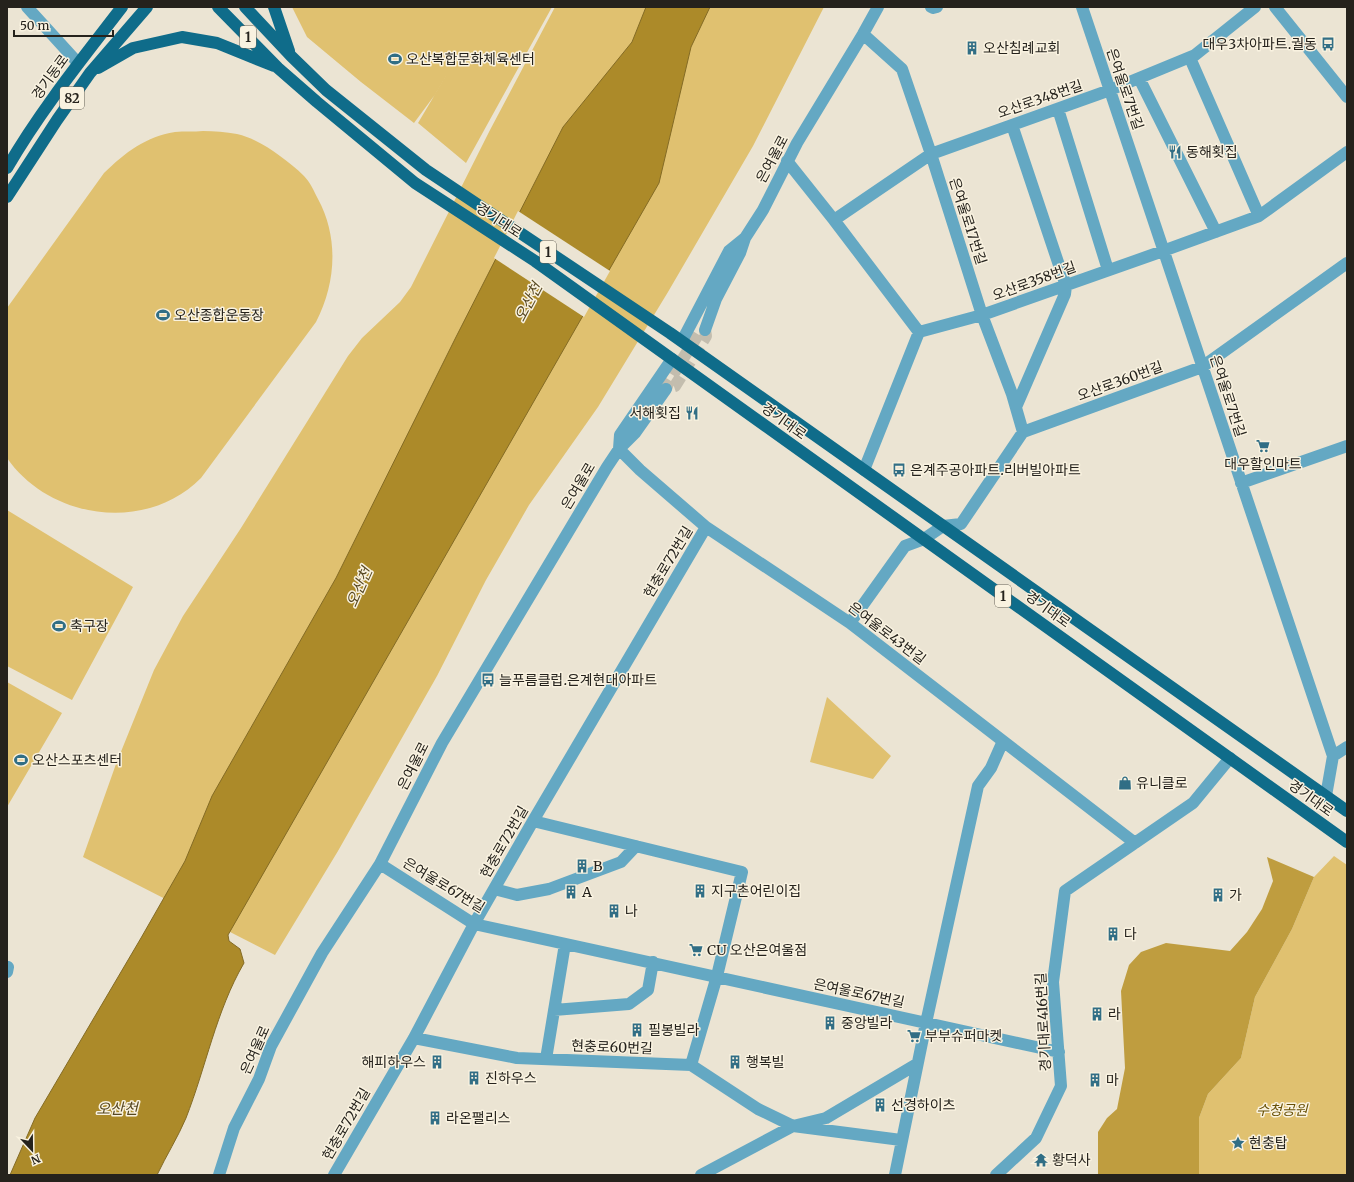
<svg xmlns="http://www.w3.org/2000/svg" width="1354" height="1182" font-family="Merriweather,'Noto Sans KR',serif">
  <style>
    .green { fill: #e0c170 }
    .forest { fill: #bf9d3f }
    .water { fill: #ac8a29; stroke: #846b25 }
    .pier { fill: #ebe4d3 }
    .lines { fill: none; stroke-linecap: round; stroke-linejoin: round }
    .minor-tunnel { stroke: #c3bdae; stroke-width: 12; stroke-dasharray: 12 6; stroke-linecap: butt }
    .minor { stroke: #64a8c3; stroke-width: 12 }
    .major { stroke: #0f6c8a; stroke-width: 12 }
    .labels { text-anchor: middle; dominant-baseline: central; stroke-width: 3; stroke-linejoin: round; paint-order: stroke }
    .shield { fill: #f9f2e0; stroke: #656057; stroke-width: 1 }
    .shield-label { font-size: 13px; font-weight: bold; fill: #25221c }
    .poi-label { font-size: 14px; fill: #25221c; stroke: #f9f2e0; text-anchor: start }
    .street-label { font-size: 14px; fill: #25221c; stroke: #f9f2e0 }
    .park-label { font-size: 14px; font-style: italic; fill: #685005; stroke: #f9f2e0 }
    .water-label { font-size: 15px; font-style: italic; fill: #564721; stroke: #f9f2e0 }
  </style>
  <rect width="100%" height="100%" fill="#ebe4d3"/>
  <!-- green -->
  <path class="green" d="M292 7H552L466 163 418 123 459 54 434 96 414 123 361 82 307 37Z
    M555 7H824L753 146 668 292 598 407 529 505 486 580 437 676 338 851 275 955 83 857 116 764 154 670 183 616 241 528 348 356 362 338 400 302 411 287 490 130Z
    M203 131C214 131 226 132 237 134 253 138 267 146 280 156 288 162 296 168 304 176 310 182 314 191 318 199 339 238 336 283 316 322L201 478C147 533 50 520 7 458V308L104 173C126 152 145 137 175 132 184 131 194 132 203 131Z
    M7 510 133 587 72 700 7 666Z
    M7 682 62 713 7 807Z
    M827 697 891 756 873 779 810 762Z
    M1334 856 1347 865V1175H1199V1118L1208 1094 1241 1058 1255 997 1292 929 1314 877Z"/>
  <!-- forest -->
  <path class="forest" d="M1267 857 1314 877 1292 929 1255 997 1241 1058 1208 1094 1199 1118V1175H1098V1132L1107 1118 1117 1109 1125 1068 1121 991 1129 965 1141 952 1166 943 1230 951 1247 932 1262 909 1273 881Z"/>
  <!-- water -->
  <path class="water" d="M646 7H710L691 47 659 183 228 935 229 941 240 949 244 963C216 1011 206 1067 186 1118 178 1137 166 1156 157 1175H10L35 1118 141 938 185 861 212 796 336 578 456 337 563 127 632 42Z"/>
  <!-- pier -->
  <path class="pier" d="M518 211 610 271 584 317 494 258Z"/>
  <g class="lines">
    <!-- minor-tunnel -->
    <path class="minor-tunnel" d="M705 330 706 336 675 386 666 389 669 381 699 333Z"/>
    <!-- minor -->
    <path class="minor" d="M27 7 78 63
      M931 7 933 8 937 7
      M1082 7 1333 756 1326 796
      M1275 7 1347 97
      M863 34 902 69 931 154 982 315 1012 394 1023 432
      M1190 58 1259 216
      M1139 78 1216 232
      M1058 109 1108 270
      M1012 125 1066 286 1065 294 1016 407
      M787 161 834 220 919 332 982 315 1163 251 1259 216 1347 152
      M834 220 931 154 1110 90 1195 55 1255 7
      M705 330 716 299 740 253 745 238 763 210 797 143 863 34 878 7
      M682 341 729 251 745 238
      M672 359 620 435 619 449 640 470 706 527 850 623 1135 843
      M864 470 919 332
      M1241 483 1347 446
      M850 623 905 546 924 539 943 526 961 524 1023 432 1202 367 1347 263
      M1333 756 1347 747
      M533 821 742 872 717 976 691 1065
      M380 864 474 924 1059 1052
      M494 889 517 895 549 889 621 862 636 846
      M7 972 8 967
      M554 1010 629 1004 648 990 653 962
      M414 1038 517 1058 691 1065 758 1109 793 1126 826 1118 917 1064
      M546 1059 565 944
      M219 1175 234 1128 259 1079 271 1046 322 953 380 864 442 743 607 467 619 449 635 433 666 389
      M334 1175 414 1038 474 924 533 821 706 527
      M701 1175 793 1126 901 1140
      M895 1175 926 1023 978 786 991 768 1003 741
      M996 1175 1036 1138 1061 1086 1053 982 1065 891 1193 803 1230 758"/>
    <!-- major -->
    <path class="major" d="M218 7 278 68 317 102 415 183 535 261 1347 842
      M245 7 291 56 326 90 426 170 670 333 1347 811
      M274 7 289 51
      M98 68 133 48 182 37 217 43 274 66
      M7 168C40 111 82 59 122 7
      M7 197 57 120 90 73 147 7"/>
  </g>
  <!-- icons -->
  <defs>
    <g id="bus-bare" transform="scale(1.08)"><path d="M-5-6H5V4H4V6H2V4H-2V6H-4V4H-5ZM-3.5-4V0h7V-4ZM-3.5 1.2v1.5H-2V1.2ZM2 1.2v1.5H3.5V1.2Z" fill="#316e85" stroke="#f9f2e0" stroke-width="2.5" paint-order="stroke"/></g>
    <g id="building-bare" transform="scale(1.08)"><path d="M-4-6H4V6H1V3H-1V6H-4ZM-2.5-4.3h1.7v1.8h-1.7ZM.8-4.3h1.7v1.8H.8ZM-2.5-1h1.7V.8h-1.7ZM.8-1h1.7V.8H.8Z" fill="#316e85" stroke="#f9f2e0" stroke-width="2.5" paint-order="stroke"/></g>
    <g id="stadium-bare" transform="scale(1.08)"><path d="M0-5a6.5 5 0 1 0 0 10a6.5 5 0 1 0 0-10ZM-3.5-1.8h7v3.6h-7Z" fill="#316e85" stroke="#f9f2e0" stroke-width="2.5" paint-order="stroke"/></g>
    <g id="restaurant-bare" transform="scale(1.08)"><path d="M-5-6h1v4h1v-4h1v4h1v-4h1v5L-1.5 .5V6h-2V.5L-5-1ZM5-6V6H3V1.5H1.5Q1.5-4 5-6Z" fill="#316e85" stroke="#f9f2e0" stroke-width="2.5" paint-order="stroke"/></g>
    <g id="supermarket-bare" transform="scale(1.08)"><path d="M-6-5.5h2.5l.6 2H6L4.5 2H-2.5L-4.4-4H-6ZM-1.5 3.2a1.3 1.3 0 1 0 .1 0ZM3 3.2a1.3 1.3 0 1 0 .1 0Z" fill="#316e85" stroke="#f9f2e0" stroke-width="2.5" paint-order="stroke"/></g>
    <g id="shop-bare" transform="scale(1.08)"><path d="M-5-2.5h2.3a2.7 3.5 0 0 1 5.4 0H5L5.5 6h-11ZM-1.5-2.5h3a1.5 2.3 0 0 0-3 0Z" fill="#316e85" stroke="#f9f2e0" stroke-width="2.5" paint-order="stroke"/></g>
    <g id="sight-bare" transform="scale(1.08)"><path d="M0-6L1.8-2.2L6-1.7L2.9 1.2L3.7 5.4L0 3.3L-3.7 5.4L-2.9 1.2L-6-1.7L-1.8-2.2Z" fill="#316e85" stroke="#f9f2e0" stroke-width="2.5" paint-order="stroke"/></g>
    <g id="temple-bare" transform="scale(1.08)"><path d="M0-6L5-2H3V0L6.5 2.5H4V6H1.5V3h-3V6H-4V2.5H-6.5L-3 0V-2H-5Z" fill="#316e85" stroke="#f9f2e0" stroke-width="2.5" paint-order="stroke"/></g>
  </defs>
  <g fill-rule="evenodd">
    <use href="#bus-bare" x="1328" y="44"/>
    <use href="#building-bare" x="972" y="48"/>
    <use href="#stadium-bare" x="395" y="59"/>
    <use href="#restaurant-bare" x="1175" y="152"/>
    <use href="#stadium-bare" x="163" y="315"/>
    <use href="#restaurant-bare" x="692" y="413"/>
    <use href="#supermarket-bare" x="1263" y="446"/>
    <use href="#bus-bare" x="899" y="470"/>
    <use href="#stadium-bare" x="59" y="626"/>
    <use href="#bus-bare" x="488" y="680"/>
    <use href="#stadium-bare" x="21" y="760"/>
    <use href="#shop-bare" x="1125" y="783"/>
    <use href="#building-bare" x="582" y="866"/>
    <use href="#building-bare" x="700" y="891"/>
    <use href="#building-bare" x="571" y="892"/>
    <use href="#building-bare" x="1218" y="895"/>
    <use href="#building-bare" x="614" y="911"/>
    <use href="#building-bare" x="1113" y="934"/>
    <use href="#supermarket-bare" x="696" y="950"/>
    <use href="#building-bare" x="1097" y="1014"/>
    <use href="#building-bare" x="830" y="1023"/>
    <use href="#building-bare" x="637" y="1030"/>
    <use href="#supermarket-bare" x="914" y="1036"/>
    <use href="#building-bare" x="437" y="1062"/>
    <use href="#building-bare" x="735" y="1062"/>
    <use href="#building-bare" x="474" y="1078"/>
    <use href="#building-bare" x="1095" y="1080"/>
    <use href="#building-bare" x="880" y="1105"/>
    <use href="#building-bare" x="435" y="1118"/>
    <use href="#sight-bare" x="1238" y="1143"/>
    <use href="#temple-bare" x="1041" y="1160"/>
  </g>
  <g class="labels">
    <!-- shield labels -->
    <g class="shield">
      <rect x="240" y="26" width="16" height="22" rx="3"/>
      <rect x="60" y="87" width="24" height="22" rx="3"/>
      <rect x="540" y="241" width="16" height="22" rx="3"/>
      <rect x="995" y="585" width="16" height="22" rx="3"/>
    </g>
    <g class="shield-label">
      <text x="248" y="37">1</text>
      <text x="72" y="98">82</text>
      <text x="548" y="252">1</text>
      <text x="1003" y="596">1</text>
    </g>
    <!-- poi labels -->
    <g class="poi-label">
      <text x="1317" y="44" text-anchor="end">대우3차아파트.궐동</text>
      <text x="983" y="48">오산침례교회</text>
      <text x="406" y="59">오산복합문화체육센터</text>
      <text x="1186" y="152">동해횟집</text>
      <text x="174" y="315">오산종합운동장</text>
      <text x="681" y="413" text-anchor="end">서해횟집</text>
      <text x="1263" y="464" text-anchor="middle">대우할인마트</text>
      <text x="910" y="470">은계주공아파트.리버빌아파트</text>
      <text x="70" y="626">축구장</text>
      <text x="499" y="680">늘푸름클럽.은계현대아파트</text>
      <text x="32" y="760">오산스포츠센터</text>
      <text x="1136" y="783">유니클로</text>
      <text x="593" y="866">B</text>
      <text x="711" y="891">지구촌어린이집</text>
      <text x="582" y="892">A</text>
      <text x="1229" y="895">가</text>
      <text x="625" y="911">나</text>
      <text x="1124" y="934">다</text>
      <text x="707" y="950">CU 오산은여울점</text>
      <text x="1108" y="1014">라</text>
      <text x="841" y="1023">중앙빌라</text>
      <text x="648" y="1030">필봉빌라</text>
      <text x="925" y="1036">부부슈퍼마켓</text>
      <text x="426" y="1062" text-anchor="end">해피하우스</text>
      <text x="746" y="1062">행복빌</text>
      <text x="485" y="1078">진하우스</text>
      <text x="1106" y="1080">마</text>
      <text x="891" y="1105">선경하이츠</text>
      <text x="446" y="1118">라온팰리스</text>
      <text x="1249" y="1143">현충탑</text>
      <text x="1052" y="1160">황덕사</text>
    </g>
    <!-- street labels -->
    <g class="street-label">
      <text transform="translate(50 77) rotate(-54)">경기동로</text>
      <text transform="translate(1125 89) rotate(71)">은여울로7번길</text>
      <text transform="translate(1040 99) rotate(-19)">오산로348번길</text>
      <text transform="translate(772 159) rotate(-62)">은여울로</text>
      <text transform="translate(499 220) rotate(33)">경기대로</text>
      <text transform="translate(968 221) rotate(72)">은여울로17번길</text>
      <text transform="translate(1034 281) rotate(-20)">오산로358번길</text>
      <text transform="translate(1120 381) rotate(-20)">오산로360번길</text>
      <text transform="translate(1228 396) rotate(72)">은여울로7번길</text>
      <text transform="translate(784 421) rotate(36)">경기대로</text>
      <text transform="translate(578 486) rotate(-59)">은여울로</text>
      <text transform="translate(668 562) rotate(-59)">현충로72번길</text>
      <text transform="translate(1048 609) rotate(36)">경기대로</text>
      <text transform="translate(887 633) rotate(37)">은여울로43번길</text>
      <text transform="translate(413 766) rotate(-63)">은여울로</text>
      <text transform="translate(1311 798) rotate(36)">경기대로</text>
      <text transform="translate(504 842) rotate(-60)">현충로72번길</text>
      <text transform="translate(444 885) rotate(31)">은여울로67번길</text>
      <text transform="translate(859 993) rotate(12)">은여울로67번길</text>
      <text transform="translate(1043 1022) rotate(-93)">경기대로416번길</text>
      <text transform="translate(612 1047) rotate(2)">현충로60번길</text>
      <text transform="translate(255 1050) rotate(-66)">은여울로</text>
      <text transform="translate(346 1124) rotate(-60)">현충로72번길</text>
    </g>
    <!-- park labels -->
    <g class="park-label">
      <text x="1282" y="1110">수청공원</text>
    </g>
    <!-- water labels -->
    <g class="water-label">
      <text transform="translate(528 302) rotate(-62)">오산천</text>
      <text transform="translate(359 587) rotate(-66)">오산천</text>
      <text x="117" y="1108">오산천</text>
    </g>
  </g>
  <!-- border -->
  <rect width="1354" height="1182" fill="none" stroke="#25221c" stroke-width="16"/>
  <!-- north arrow -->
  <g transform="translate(32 1150) rotate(158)" stroke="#f9f2e0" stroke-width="3" paint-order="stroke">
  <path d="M0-3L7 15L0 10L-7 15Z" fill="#25221c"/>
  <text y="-6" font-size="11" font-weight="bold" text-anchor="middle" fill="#25221c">N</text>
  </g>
  <!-- scale -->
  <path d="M14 30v6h99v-6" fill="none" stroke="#25221c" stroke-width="2"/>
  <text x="20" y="30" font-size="12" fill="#25221c" stroke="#f9f2e0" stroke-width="3" paint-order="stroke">50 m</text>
</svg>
